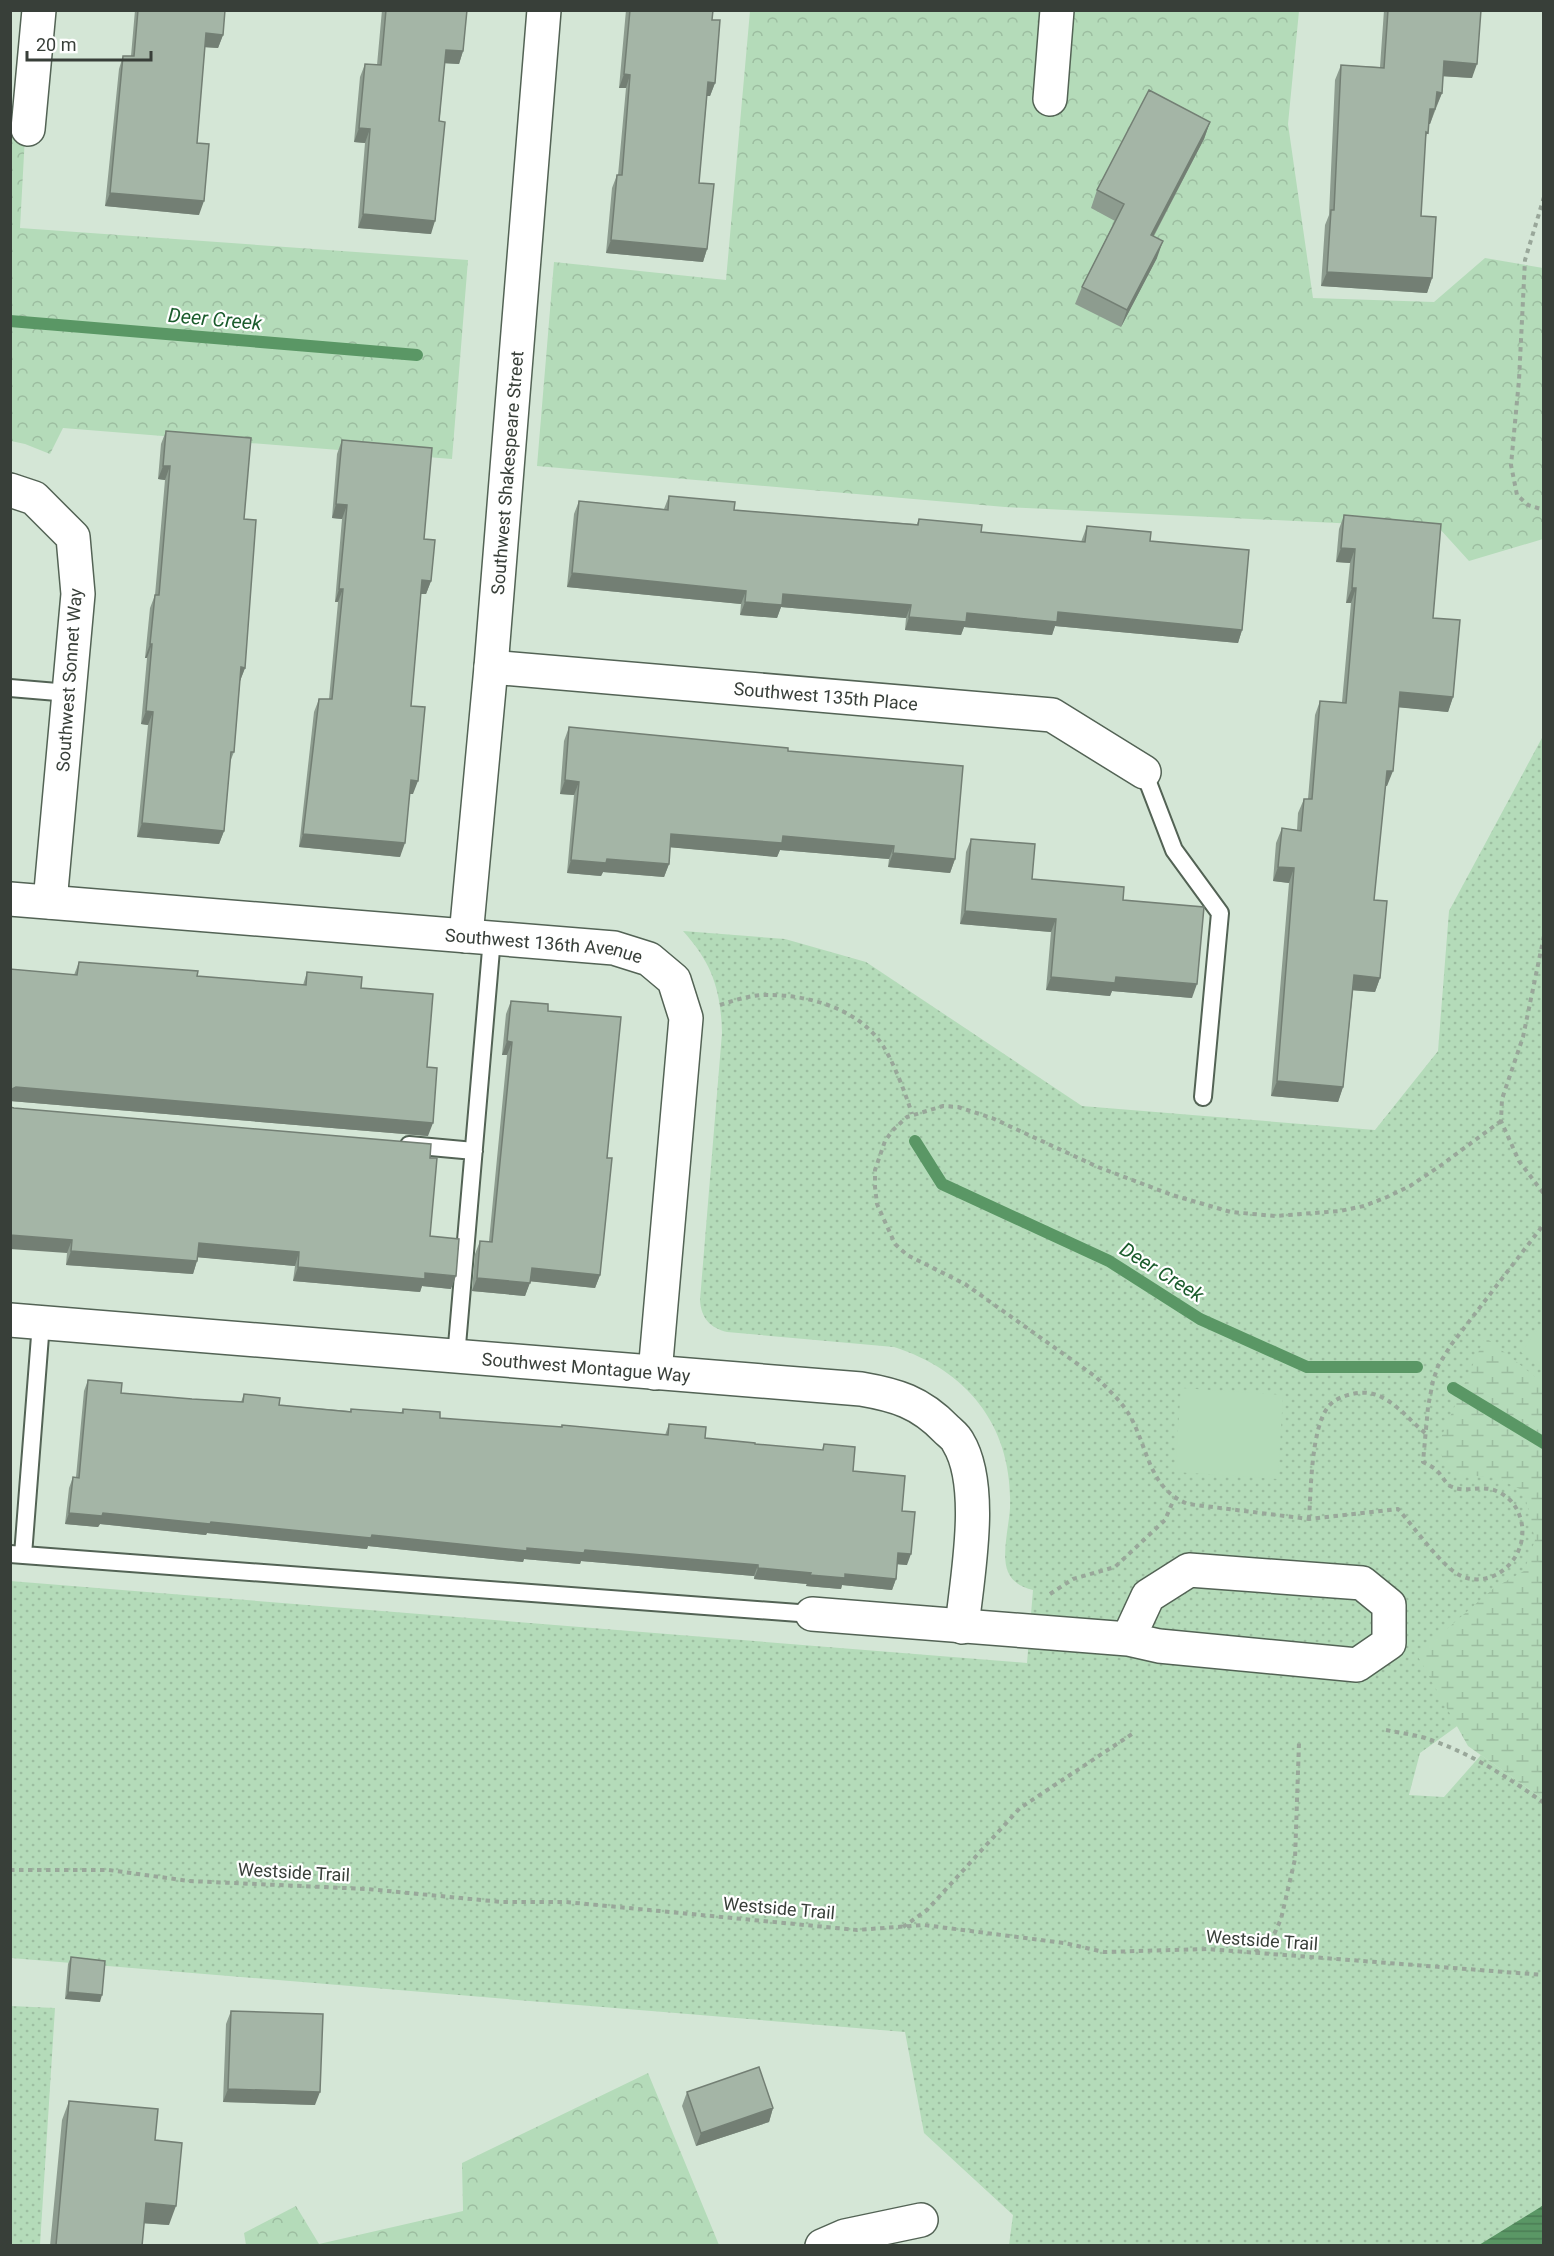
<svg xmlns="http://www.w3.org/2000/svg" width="1554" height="2256" font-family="Roboto,sans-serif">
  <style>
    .grass { fill: url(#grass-dots) }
    .forest { fill: url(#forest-crowns) }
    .wetland { fill: url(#wetland-marsh) }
    .garden { fill: #b4dbb9 }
    .water { fill: url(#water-rules) }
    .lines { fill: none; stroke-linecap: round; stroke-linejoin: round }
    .stream { stroke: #5a9765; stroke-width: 12 }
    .service-casing { stroke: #536355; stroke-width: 20 }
    .minor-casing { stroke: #536355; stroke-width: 36 }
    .path { stroke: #99a79a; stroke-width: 4; stroke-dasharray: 4.5 4.5; stroke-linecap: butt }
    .service { stroke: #fff; stroke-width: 16 }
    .minor { stroke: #fff; stroke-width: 33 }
    .wall { fill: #8d9c8f }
    .shaded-wall { fill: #737f74 }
    .building { fill: #a4b5a6; stroke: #737f74; stroke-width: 1.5 }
    .labels { text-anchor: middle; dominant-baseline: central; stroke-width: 4.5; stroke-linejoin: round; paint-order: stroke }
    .street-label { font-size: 18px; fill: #383f39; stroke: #fff }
    .water-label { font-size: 20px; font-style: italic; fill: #1a5c2c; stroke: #fff }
  </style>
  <defs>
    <pattern id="grass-dots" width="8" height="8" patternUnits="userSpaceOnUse" patternTransform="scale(1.5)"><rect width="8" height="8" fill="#b4dbb9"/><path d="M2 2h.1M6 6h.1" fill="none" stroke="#9cbda0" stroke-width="1.8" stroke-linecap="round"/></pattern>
    <pattern id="forest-crowns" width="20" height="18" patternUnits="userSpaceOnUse" patternTransform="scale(1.5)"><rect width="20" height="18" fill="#b4dbb9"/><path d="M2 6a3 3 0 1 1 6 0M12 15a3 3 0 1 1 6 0" fill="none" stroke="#9cbda0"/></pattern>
    <pattern id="wetland-marsh" width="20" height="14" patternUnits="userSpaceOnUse" patternTransform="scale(1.5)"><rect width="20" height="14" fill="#b4dbb9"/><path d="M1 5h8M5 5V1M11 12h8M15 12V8" fill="none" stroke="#9cbda0"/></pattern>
    <pattern id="water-rules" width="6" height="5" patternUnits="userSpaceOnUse" patternTransform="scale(1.5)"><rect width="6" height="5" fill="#5a9765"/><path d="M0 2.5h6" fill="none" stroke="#4b7d54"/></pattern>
  </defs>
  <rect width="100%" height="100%" fill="#d4e6d6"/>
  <!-- grass -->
  <path class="grass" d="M1543 736V1664L1420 1753 1409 1795 1444 1797 1481 1755 1543 1799V2209L1481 2245H1009L1013 2215 924 2133 905 2032 11 1958 10 1581 1027 1663 1033 1590C1022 1587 1013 1583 1008 1572 1001 1556 1009 1526 1010 1508 1013 1428 969 1371 894 1347L727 1332C710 1328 701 1318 700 1300L722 1033C721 990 712 963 683 931L785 939 866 962 1082 1106 1375 1130 1438 1051 1449 911Z
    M11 2006 55 2008 40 2245H11Z"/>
  <!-- forest -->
  <path class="forest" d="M750 11H1299L1288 124 1313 298 1434 302 1485 258 1543 268V539L1469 561 1439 528 1005 507 537 466 554 262 726 280Z
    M10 136H25L20 228 468 260 452 459 63 428 50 454 25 444 11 441Z
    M648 2073 719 2245H246L244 2233 296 2206 319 2244 463 2211 462 2163Z"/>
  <!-- wetland -->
  <path class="wetland" d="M1485 1337 1543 1383V1799L1468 1746 1417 1655 1494 1588 1524 1571 1535 1540 1524 1491 1495 1477 1458 1475 1442 1458 1439 1442Z"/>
  <!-- garden -->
  <path class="garden" d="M1543 1323V1369L1521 1352Z
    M1181 1388 1283 1395 1278 1479 1175 1472Z"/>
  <!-- water -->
  <path class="water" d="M1543 2205V2245H1479L1539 2208Z"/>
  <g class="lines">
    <!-- stream -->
    <path class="stream" d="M10 321 417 355
      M915 1141 942 1184 1109 1261 1200 1319 1307 1367H1417
      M1453 1388 1544 1443"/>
    <!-- service casing -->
    <g class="service-casing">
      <path id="service" d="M10 688 69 693
        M1144 772 1174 850 1220 913 1203 1097
        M409 1145 474 1151
        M456 1357 492 938
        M10 1554 812 1614
        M23 1555 41 1323"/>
    </g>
    <!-- minor casing -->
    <g class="minor-casing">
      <g id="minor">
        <path d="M1050 99 1057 10"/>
        <path d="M28 129 39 10"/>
        <path d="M10 490 34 498 73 537 78 594 50 902"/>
        <path id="s1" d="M491 667 1052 715 1144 772"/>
        <path id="s2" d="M10 899 614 948 649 959 674 980 686 1018 655 1373"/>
        <path id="s3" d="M466 936 491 667 544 10"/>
        <path id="s4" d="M10 1320 861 1389C896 1395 920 1402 946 1429 950 1433 956 1437 958 1442 985 1486 967 1577 962 1627"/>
        <path d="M812 1614 1128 1639 1159 1646 1357 1665 1389 1643V1605L1362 1583 1189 1570 1148 1596 1128 1639"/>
        <path d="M822 2246 845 2236 921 2220"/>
      </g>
    </g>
    <!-- path -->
    <path class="path" d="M1544 197 1525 260 1519 380 1511 465 1517 495 1528 505 1544 510
      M1544 936 1523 1037 1502 1099 1501 1121 1519 1161 1544 1194
      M720 1005C736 1000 752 994 770 995 807 995 854 1008 878 1039 891 1054 906 1095 912 1114
      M1501 1121 1440 1166 1410 1186 1387 1197 1364 1206 1340 1211 1275 1216 1231 1212 1172 1195 1098 1167 992 1118 958 1107 943 1106 907 1117 893 1130 885 1141 875 1170V1187L877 1204 895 1244 907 1255 965 1284 1096 1377C1108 1389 1122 1402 1130 1416 1148 1448 1149 1489 1188 1504L1309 1519 1398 1509C1414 1527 1435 1557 1453 1571 1486 1596 1531 1561 1521 1520 1519 1513 1516 1506 1510 1500 1486 1478 1471 1496 1450 1486 1444 1482 1441 1473 1435 1469 1431 1466 1427 1464 1423 1462L1428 1407 1433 1381 1438 1366 1451 1345 1544 1224
      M1309 1519C1311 1490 1311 1429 1328 1407 1333 1400 1343 1396 1352 1394 1364 1391 1376 1393 1387 1400 1401 1409 1412 1422 1425 1433
      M1050 1594 1073 1579 1115 1567 1165 1520 1174 1499
      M1386 1730C1401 1733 1417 1735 1431 1740 1472 1754 1509 1778 1544 1803
      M10 1870H109L189 1881 367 1889 502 1902H566L857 1930 924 1925 1064 1943 1104 1952 1207 1949 1544 1975
      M903 1927 927 1910 1020 1808 1135 1732
      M1255 1952 1272 1939 1281 1919 1295 1859 1299 1742"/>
    <!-- service -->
    <use href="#service" class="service"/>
    <!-- minor -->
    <use href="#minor" class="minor"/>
  </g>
  <!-- wall -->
  <path class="wall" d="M135 10H225L223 35 218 48 205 47 197 143 199 215 105 206 119 69 123 56H131Z
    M382 10H467L463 51 459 64 444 63 431 234 358 228 365 143 354 142 360 77 365 64 377 65Z
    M626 10H713L712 20 715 83 710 96H707L699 183 707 249 703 262 606 253 612 188 617 175H618L626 88H619Z
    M1384 10H1481L1472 78 1443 76 1442 93 1430 124H1429L1425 141 1421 216 1432 278 1427 293 1321 286 1325 225 1329 215 1335 80 1341 65 1380 67Z
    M1210 122 1204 139 1154 236 1157 258 1121 327 1075 304 1082 287 1115 221 1091 208 1097 190Z
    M166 431 244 519 245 668 240 681 234 752 230 762 224 831 219 844 137 837 148 725 141 724 147 658H145L150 608 155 595 165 480 158 479 161 444Z
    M342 440 424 539 431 581 426 594H421L411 706 413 794H410L400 857 299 847 314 712 319 699H329L338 602H335L342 519 332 518 337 454Z
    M669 496 734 510 917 524 919 519 981 532 1081 542 1087 526 1150 541 1242 630 1238 643 1055 626 1052 635 964 627 961 635 905 630 906 618 781 607 777 618 740 615 741 604 567 587 574 514 579 501 664 509Z
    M1344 515 1433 618 1453 697 1448 712 1399 707 1387 786H1385L1374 900 1380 978 1375 992 1353 990 1343 1087 1338 1102 1271 1096 1289 883 1273 881 1276 843 1282 828 1297 830 1298 813 1304 799H1308L1315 715 1320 701 1342 702 1351 603H1346L1350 563 1336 562 1339 529Z
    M569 727 788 751 955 859 950 873 888 867 889 859 780 850 777 857 670 847 669 864 664 877 603 872 601 876 567 873 574 795 560 794 564 741Z
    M971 839 1032 879 1192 998 1112 991 1110 996 1046 990 1051 932 960 924 966 852Z
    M79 962 197 976 303 985 307 972 361 988 427 1067 428 1136 10 1101V969L74 975Z
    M511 1001 548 1011 607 1158 600 1275 595 1288 530 1281 525 1296 472 1291 475 1254 480 1241H489L507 1055H502L506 1014Z
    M14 1108 430 1158V1236L451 1289 422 1286 420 1292 293 1281 295 1266 198 1257 193 1274 66 1265 67 1253Z
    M88 1380 121 1393 192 1399 241 1402 244 1394 279 1405 350 1411 351 1409 401 1413 403 1409 440 1418 561 1427 562 1425 665 1435 669 1424 705 1438 755 1444 822 1450 824 1444 853 1471 902 1511 907 1565 897 1564 896 1579 892 1590 842 1585 841 1589 806 1586 807 1584 754 1579V1576L581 1561 580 1564 524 1559 523 1562 368 1546 367 1549 207 1533 206 1535 100 1524 98 1527 65 1524 69 1488 73 1477H76L84 1391Z
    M71 1957 100 2002 65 1999 68 1964Z
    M231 2011 315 2105 223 2102 226 2024Z
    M687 2092 773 2108 769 2122 696 2146 682 2106Z
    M69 2101 155 2140 169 2225 144 2223 142 2246H50L62 2120Z"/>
  <!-- shaded-wall -->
  <path class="shaded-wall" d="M206 33 223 35 218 48 202 47Z
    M446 50 463 51 459 64 441 63Z
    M1444 61 1477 64 1472 78 1439 76Z
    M624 74 630 75 626 88H619Z
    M708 82 715 83 710 96H703Z
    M1437 92 1442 93 1436 107H1431Z
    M1430 109H1435L1430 124H1424Z
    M1210 122 1204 139 1145 252 1151 235Z
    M359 128 370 129 365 143 354 142Z
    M110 193 204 201 199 215 105 206Z
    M363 214 435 221 431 234 358 228Z
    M611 240 707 249 703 262 606 253Z
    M1163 241 1157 258 1121 327 1127 310Z
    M1327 272 1432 278 1427 293 1321 286Z
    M163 466H170L165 480 158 479Z
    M336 504 347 505 342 519 332 518Z
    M1341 548 1355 549 1350 563 1336 562Z
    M572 573 746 591 741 604 567 587Z
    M422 580 431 581 426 594H417Z
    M1352 588H1356L1351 603H1346Z
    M339 589H343L338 602H335Z
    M783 594 911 605 906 618 781 607 777 618 740 615 745 602Z
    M1058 612 1242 630 1238 643 1055 626 1052 635 964 627 961 635 905 630 909 617 967 613Z
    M150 644H152L147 658H145Z
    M241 667 245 668 240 681H236Z
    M1400 692 1453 697 1448 712 1395 707Z
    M146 711 153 712 148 725 141 724Z
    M1387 771H1393L1387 786 1381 785Z
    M411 780 418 781 413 794H407Z
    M565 780 579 782 574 795 560 794Z
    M142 823 224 831 219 844 137 837Z
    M303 834 405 843 400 857 299 847Z
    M671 834 783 836 894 846 889 859 780 850 777 857 667 847Z
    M893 853 955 859 950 873 888 867Z
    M607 859 669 864 664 877 603 872 601 876 567 873 571 860Z
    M1278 867 1294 868 1289 883 1273 881Z
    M965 911 1056 919 1051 932 960 924Z
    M1354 975 1380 978 1375 992 1349 990Z
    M1051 977H1116L1197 984 1192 998 1112 991 1110 996 1046 990Z
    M507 1041 512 1042 507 1055H502Z
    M1277 1081 1343 1087 1338 1102 1271 1096Z
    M16 1087 433 1123 428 1136 10 1101V1090Z
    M10 1235 72 1240 67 1253 10 1249Z
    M199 1243 299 1252 295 1266 194 1257Z
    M71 1251 197 1261 193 1274 66 1265Z
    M298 1267 425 1273 456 1276 451 1289 422 1286 420 1292 293 1281Z
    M532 1268 600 1275 595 1288 527 1281Z
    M477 1278 530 1283 525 1296 472 1291Z
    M69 1513H103L527 1548 585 1550 758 1565 754 1576 581 1561 580 1564 524 1559 523 1562 368 1546 367 1549 207 1533 206 1535 100 1524 98 1527 65 1524Z
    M898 1553 911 1554 907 1565 894 1564Z
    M758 1568 811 1573 807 1584 754 1579Z
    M845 1574 896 1579 892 1590 842 1585 841 1589 806 1586 810 1575Z
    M68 1992 102 1995 100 2002 65 1999Z
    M228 2089 320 2092 315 2105 223 2102Z
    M773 2108 769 2122 696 2146 701 2133Z
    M146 2203 176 2206 169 2225 139 2223Z"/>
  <!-- building -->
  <path class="building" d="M138 10H225L223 35 206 33 197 143 209 144 204 201 110 193 123 56H134Z
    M386 10H467L463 51 446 50 439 121 445 122 435 221 363 214 370 129 359 128 365 64 381 65Z
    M630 10H713L712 20H720L715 83 708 82 699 183 714 184 707 249 611 240 617 175H622L630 75 624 74Z
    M1388 10H1481L1477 64 1444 61 1442 93 1437 92 1435 109H1430L1428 133 1426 132 1421 216 1436 217 1432 278 1327 272 1331 210H1334L1341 65 1384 68Z
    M1149 90 1210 122 1151 235 1163 241 1127 310 1082 287 1124 204 1097 190Z
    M166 431 251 438 244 519 256 520 245 668 241 667 234 752H231L224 831 142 823 153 712 146 711 152 644H150L155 595H159L170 466H163Z
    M342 440 432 448 424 539 435 540 431 581 422 580 411 706 425 707 418 781 411 780 405 843 303 834 319 699H332L343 589H339L347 505 336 504Z
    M669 496 735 502 734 510 918 525 919 519 982 525 981 532 1085 542 1087 526 1151 532 1150 541 1249 550 1242 630 1058 612 1057 622 967 613 966 622 909 617 911 605 783 594 782 605 745 602 746 591 572 573 579 501 668 510Z
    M1344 515 1441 524 1433 618 1460 620 1453 697 1400 692 1393 771H1387L1374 900 1387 901 1380 978 1354 975 1343 1087 1277 1081 1294 868 1278 867 1282 828 1301 831 1304 799H1312L1320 701 1346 703 1356 588H1352L1355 549 1341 548Z
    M569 727 788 748V751L963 766 955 859 893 853 894 846 783 836 782 843 671 834 669 864 607 859 606 863 571 860 579 782 565 780Z
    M971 839 1035 844 1032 879 1124 887 1123 900 1204 907 1197 984 1116 977 1115 983 1051 977 1056 919 965 911Z
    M79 962 198 971 197 976 306 985 307 972 362 977 361 988 433 994 427 1067 437 1068 433 1123 16 1087 10 1090V969L77 975Z
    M511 1001 548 1004V1011L621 1017 607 1158H612L600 1275 532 1268 530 1283 477 1278 480 1241 492 1242 512 1042 507 1041Z
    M10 1107 14 1108 431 1144 430 1158H437L430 1236 459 1239 456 1276 425 1273V1279L298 1267 299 1252 199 1243 197 1261 71 1251 72 1240 10 1235Z
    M88 1380 122 1383 121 1393 192 1399 243 1402 244 1394 280 1398 279 1405 351 1412V1409L403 1413V1409L440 1412V1418L562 1427V1425L668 1435 669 1424 706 1427 705 1438 755 1443V1444L823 1450 824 1444 855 1447 853 1471 905 1476 902 1511 915 1512 911 1554 898 1553 896 1579 845 1574V1578L810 1575 811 1573 758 1568V1565L585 1550 584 1553 527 1548V1551L372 1535 371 1538 211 1522 210 1524 103 1513 102 1516 69 1513 73 1477 79 1478Z
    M71 1957 105 1961 102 1995 68 1992Z
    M231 2011 323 2014 320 2092 228 2089Z
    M759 2067 773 2108 701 2133 687 2092Z
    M69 2101 158 2109 155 2140 182 2143 176 2206 146 2203 142 2246 56 2245Z"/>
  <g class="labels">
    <!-- street labels -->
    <g class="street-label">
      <text stroke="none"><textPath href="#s3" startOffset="465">Southwest Shakespeare Street</textPath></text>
      <text transform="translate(69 680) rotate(-86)">Southwest Sonnet Way</text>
      <text stroke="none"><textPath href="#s1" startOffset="336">Southwest 135th Place</textPath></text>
      <text stroke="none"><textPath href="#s2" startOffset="536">Southwest 136th Avenue</textPath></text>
      <text stroke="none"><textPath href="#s4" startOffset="578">Southwest Montague Way</textPath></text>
      <text transform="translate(294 1872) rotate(3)">Westside Trail</text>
      <text transform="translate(779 1908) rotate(5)">Westside Trail</text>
      <text transform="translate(1262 1940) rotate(4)">Westside Trail</text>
    </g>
    <!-- water labels -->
    <g class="water-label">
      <text transform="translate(215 319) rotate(5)">Deer Creek</text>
      <text transform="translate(1162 1272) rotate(32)">Deer Creek</text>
    </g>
  </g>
  <!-- border -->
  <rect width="1554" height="2256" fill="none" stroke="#383f39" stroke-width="24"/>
  <!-- scale -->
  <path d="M27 51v9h124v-9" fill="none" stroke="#383f39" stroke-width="3"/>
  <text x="36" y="51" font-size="18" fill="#383f39" stroke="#ffffff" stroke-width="4.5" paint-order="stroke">20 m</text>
</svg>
